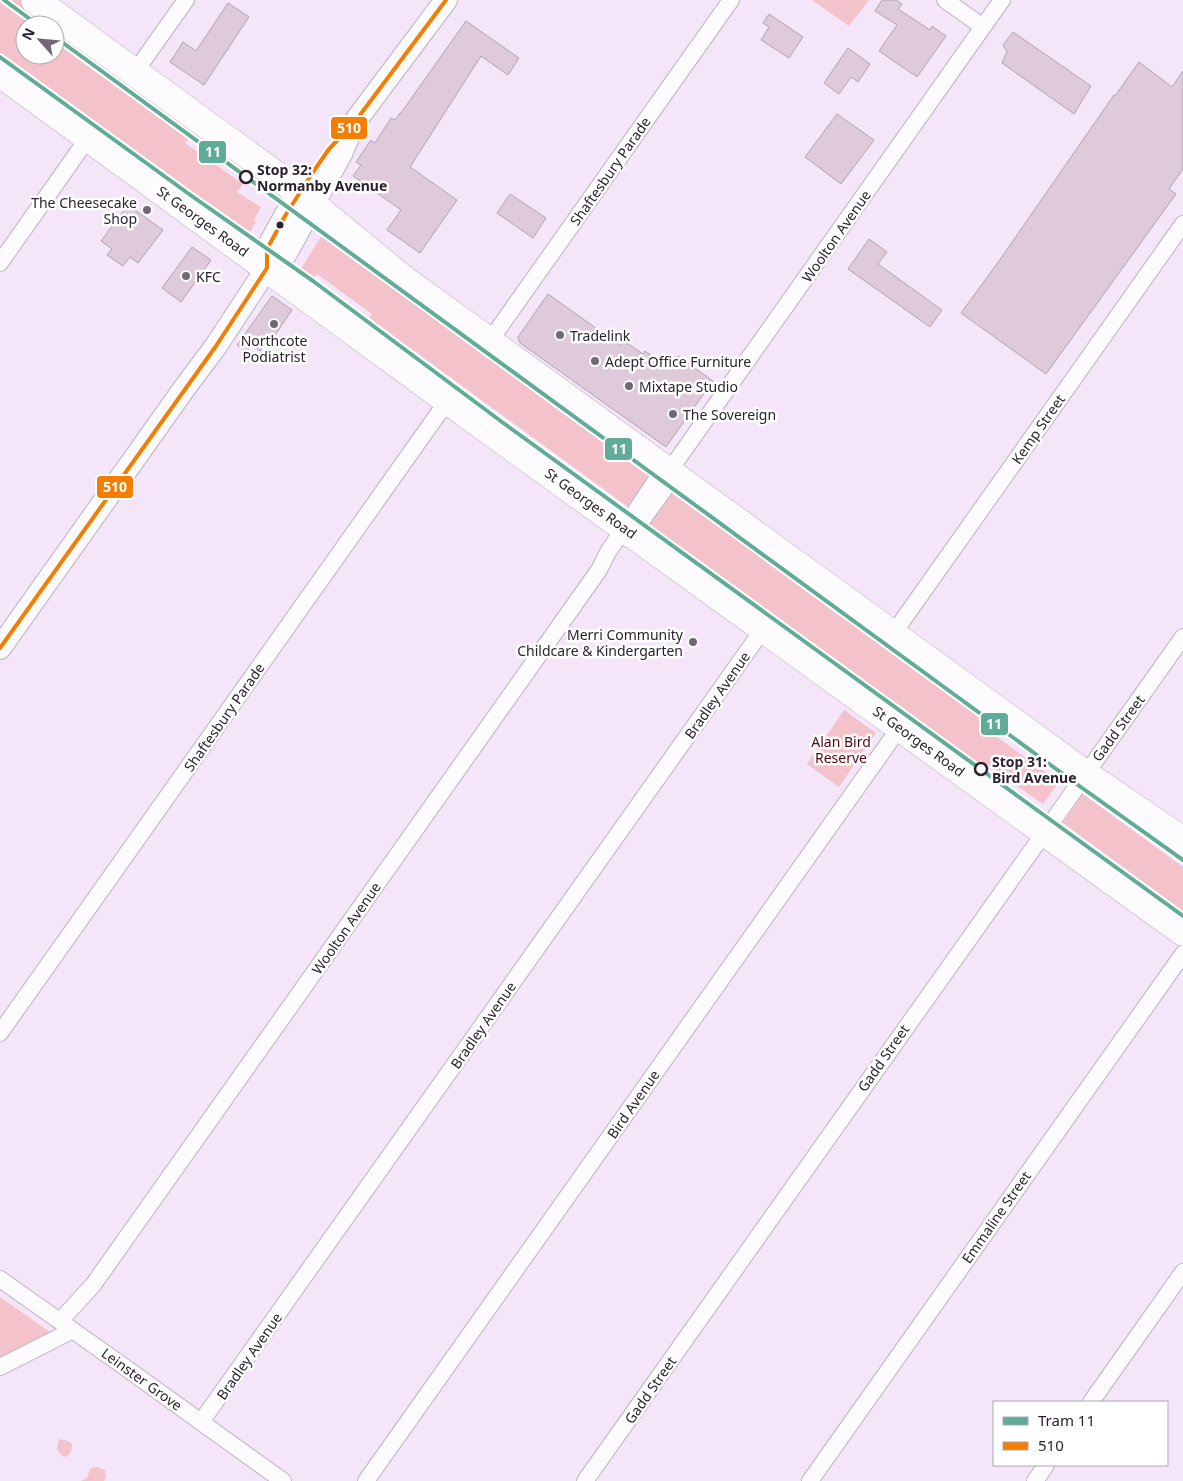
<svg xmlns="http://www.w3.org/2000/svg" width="1183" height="1481" font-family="'Noto Sans',sans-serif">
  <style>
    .green { fill: #f3c2ca; fill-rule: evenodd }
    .building { fill: #dfcadc; stroke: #b0a4b0 }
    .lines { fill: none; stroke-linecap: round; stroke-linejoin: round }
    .street-casing { stroke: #bcb2c0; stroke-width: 18 }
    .secondary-casing { stroke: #bcb2c0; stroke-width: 24 }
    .highway-casing { stroke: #bcb2c0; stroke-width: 29 }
    .street { stroke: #fdfbfe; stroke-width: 16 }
    .secondary { stroke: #fdfbfe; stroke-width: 22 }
    .highway { stroke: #fdfbfe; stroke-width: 28 }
    .bus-1-casing { stroke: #fff; stroke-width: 8 }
    .bus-1 { stroke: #f47d02; stroke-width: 4 }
    .tram-1-casing { stroke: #fff; stroke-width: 8 }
    .tram-1 { stroke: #61ac98; stroke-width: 4 }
    .stop-dot { fill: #fff; stroke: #2b222e; stroke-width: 2.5 }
    .poi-dot { fill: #716775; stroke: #fff; stroke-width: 2 }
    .bus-dot { fill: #2b222e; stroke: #fff; stroke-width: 2 }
    .labels { text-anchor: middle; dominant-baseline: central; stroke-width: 5; stroke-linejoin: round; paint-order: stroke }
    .stop-label { font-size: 14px; font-weight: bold; fill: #2b222e; stroke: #fff; text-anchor: start }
    .street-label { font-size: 14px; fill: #2b222e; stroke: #fff }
    .poi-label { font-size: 14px; fill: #2b222e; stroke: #fff; text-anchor: start }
    .park-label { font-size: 14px; fill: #530312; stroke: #fff }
    .line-badge { stroke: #fff; stroke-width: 2 }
    .badge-label { font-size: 14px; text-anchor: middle; font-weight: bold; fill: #fff }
  </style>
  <rect width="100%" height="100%" fill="#f4e6f8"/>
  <!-- green -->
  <path class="green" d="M0 0H24L165 109 171 125 188 139 185 143 243 184 237 192 261 207 254 220 256 222 249 233 192 194 0 54ZM25 25H55V55H25Z
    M812 0H869L849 26Z
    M322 235 654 477 631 509 369 318 372 314 317 274 314 278 301 269Z
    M670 489 993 725 989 731 1059 782 1043 804 996 771 990 764 988 765 981 760 978 763 646 524Z
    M844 710 876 733 839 787 807 764Z
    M1083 794 1183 867V911L1063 823Z
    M0 1297 50 1332 0 1358Z
    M59 1439 68 1441 72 1444C72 1451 71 1455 64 1457L57 1450Z
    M96 1467 105 1470 106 1477 104 1481H81L87 1478 90 1469Z"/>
  <!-- building -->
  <path class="building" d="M882 0H896L902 4 898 9 930 30 932 26 946 36 917 77 879 51 897 25 875 11Z
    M228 3 249 17 204 85 170 62 183 42 196 51Z
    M769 14 803 37 789 58 761 40 769 27 763 23Z
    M466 21 519 58 508 75 481 56 410 167 457 200 420 253 387 230 401 210 353 176 361 165 356 162 371 140 375 143 391 118 395 120 400 113H401Z
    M1013 32 1091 86 1074 114 1002 63 1007 52 1003 45Z
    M848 48 870 64 858 82 851 77 839 94 824 83Z
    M1139 62 1172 87 1183 71V169L1169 189 1176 194 1046 374 961 313 999 261 1114 95 1115 96Z
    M837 114 874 140 841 184 805 157Z
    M510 194 546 218 533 238 497 213Z
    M128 205 163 230 138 263 130 257 123 266 107 255 112 249 101 241Z
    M869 239 887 252 878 264 942 310 930 327 848 269Z
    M192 247 211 260 181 302 162 288Z
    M548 294 621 346 624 341 643 354 645 351 668 368 678 356 713 381 666 447 520 343 518 337Z
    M272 296 292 310 271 341 269 339 260 351 251 344 247 352 237 345Z"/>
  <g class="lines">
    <!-- street casing -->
    <g class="street-casing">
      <path id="street" d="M945 0 983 27
        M135 72 186 0
        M0 263 88 138
        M489 342 731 0
        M628 539 664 490 669 472 677 460 1002 0
        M893 634 1183 224
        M0 1033 448 400
        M0 1279 119 1363 283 1481
        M60 1321 93 1285 599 570 608 552 655 482 669 472
        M0 1367 73 1330
        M1091 1402 1183 1272
        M201 1422 764 628
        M366 1481 900 727
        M585 1481 1183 637
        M810 1481 1183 954
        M1035 1481 1046 1465"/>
    </g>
    <!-- secondary casing -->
    <g class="secondary-casing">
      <path id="secondary" d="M344 134 354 123 446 0
        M267 268V249L285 216 308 180
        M0 648 186 386 216 346 267 268 285 255 341 154 354 123"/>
    </g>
    <!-- highway casing -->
    <g class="highway-casing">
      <path id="highway" d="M35 0 284 181 403 279 1085 774 1183 841
        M0 73 432 389 1183 932"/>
    </g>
    <!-- street -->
    <use href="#street" class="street"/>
    <!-- secondary -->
    <use href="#secondary" class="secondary"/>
    <!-- highway -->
    <use href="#highway" class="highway"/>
    <!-- bus-1 casing -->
    <g class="bus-1-casing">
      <path id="bus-1" d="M0 648 216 346 267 268V249L285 216 311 175 329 149 354 123 446 0"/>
    </g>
    <!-- bus-1 -->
    <use href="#bus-1" class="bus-1"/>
    <!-- tram-1 casing -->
    <g class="tram-1-casing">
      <path id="tram-1" d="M4 0 38 25
        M55 37 1078 785 1183 860
        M0 57 189 194 313 281 502 422 1183 916"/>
    </g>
    <!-- tram-1 -->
    <use href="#tram-1" class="tram-1"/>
  </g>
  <!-- markers -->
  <g class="stop-dot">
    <circle cx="246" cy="177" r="6"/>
    <circle cx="981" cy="769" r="6"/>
  </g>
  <g class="poi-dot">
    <circle cx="147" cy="210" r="5"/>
    <circle cx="186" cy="276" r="5"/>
    <circle cx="274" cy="324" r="5"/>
    <circle cx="560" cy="335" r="5"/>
    <circle cx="595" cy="361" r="5"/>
    <circle cx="629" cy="386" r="5"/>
    <circle cx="673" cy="414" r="5"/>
    <circle cx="693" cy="642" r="5"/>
  </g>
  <circle class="bus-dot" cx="280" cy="225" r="4.5"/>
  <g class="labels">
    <!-- stop labels -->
    <g class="stop-label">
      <text x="257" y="169">Stop 32:<tspan x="257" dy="16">Normanby Avenue</tspan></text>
      <text x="992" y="761">Stop 31:<tspan x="992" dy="16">Bird Avenue</tspan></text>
    </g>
    <!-- street labels -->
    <g class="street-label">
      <text transform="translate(610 171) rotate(-55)">Shaftesbury Parade</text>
      <text transform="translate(203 221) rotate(36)">St Georges Road</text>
      <text transform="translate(836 236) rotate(-55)">Woolton Avenue</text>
      <text transform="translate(1038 429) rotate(-55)">Kemp Street</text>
      <text transform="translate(591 503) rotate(36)">St Georges Road</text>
      <text transform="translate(717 695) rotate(-55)">Bradley Avenue</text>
      <text transform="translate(224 717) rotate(-55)">Shaftesbury Parade</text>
      <text transform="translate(1118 728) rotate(-54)">Gadd Street</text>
      <text transform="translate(919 741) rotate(36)">St Georges Road</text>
      <text transform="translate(346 928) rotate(-55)">Woolton Avenue</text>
      <text transform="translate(483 1025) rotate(-55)">Bradley Avenue</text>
      <text transform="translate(883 1058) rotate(-55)">Gadd Street</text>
      <text transform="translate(633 1104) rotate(-55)">Bird Avenue</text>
      <text transform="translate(996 1217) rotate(-55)">Emmaline Street</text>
      <text transform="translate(249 1356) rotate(-55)">Bradley Avenue</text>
      <text transform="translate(142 1379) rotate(36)">Leinster Grove</text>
      <text transform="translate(650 1390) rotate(-55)">Gadd Street</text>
    </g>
    <!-- poi labels -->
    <g class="poi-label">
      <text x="137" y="202" text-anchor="end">The Cheesecake<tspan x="137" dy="16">Shop</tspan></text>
      <text x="196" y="276">KFC</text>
      <text x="570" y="335">Tradelink</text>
      <text x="274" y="340" text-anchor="middle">Northcote<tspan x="274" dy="16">Podiatrist</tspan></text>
      <text x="605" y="361">Adept Office Furniture</text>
      <text x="639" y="386">Mixtape Studio</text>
      <text x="683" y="414">The Sovereign</text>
      <text x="683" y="634" text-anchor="end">Merri Community<tspan x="683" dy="16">Childcare &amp; Kindergarten</tspan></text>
    </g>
    <!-- park labels -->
    <g class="park-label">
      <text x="841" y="741">Alan Bird<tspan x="841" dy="16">Reserve</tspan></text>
    </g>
  </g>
  <g class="line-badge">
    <rect x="330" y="116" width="38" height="24" rx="5" fill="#f47d02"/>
    <rect x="198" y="140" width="29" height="24" rx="5" fill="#61ac98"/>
    <rect x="604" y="437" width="29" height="24" rx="5" fill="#61ac98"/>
    <rect x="96" y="475" width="38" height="24" rx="5" fill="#f47d02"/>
    <rect x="980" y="712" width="29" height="24" rx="5" fill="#61ac98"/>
  </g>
  <g class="badge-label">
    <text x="349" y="133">510</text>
    <text x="213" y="157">11</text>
    <text x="619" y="454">11</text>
    <text x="115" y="492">510</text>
    <text x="994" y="729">11</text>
  </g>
  <!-- legend -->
  <rect x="993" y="1401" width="175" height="65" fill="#ffffff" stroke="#aaa7ab"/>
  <rect x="1003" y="1417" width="25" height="8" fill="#61ac98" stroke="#aaa7ab"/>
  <text x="1038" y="1426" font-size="15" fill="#2b222e">Tram 11</text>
  <rect x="1003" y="1442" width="25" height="8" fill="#f47d02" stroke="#aaa7ab"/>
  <text x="1038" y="1451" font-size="15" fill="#2b222e">510</text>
  <!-- north arrow -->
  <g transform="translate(40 40) rotate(297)"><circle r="24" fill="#ffffff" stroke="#aaa7ab"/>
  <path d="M0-4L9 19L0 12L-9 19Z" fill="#716775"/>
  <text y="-8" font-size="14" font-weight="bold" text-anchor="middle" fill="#2b222e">N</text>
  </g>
</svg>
